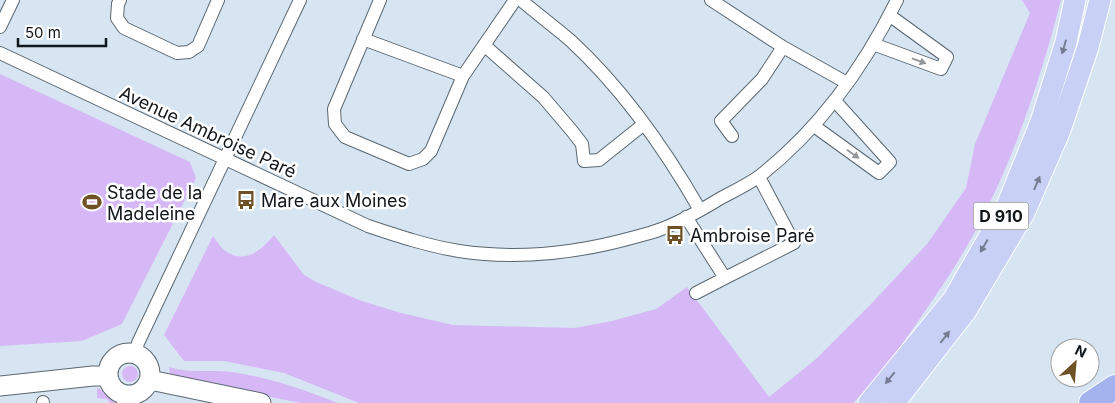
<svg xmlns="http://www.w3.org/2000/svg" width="1115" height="403" font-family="Inter,sans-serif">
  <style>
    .green { fill: #d7b8f7 }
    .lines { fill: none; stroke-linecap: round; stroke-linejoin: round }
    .street-casing { stroke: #5a6771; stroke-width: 14 }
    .secondary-casing { stroke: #5a6771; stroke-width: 21 }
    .primary-casing { stroke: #fff; stroke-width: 23 }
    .highway-casing { stroke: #fff; stroke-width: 26 }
    .street { stroke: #fff; stroke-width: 12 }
    .secondary { stroke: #fff; stroke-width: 19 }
    .primary { stroke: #c8d1f5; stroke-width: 21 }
    .highway { stroke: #a4b3ee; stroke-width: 24 }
    .oneway { fill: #767d92 }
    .oneway2 { fill: #949698 }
    .labels { text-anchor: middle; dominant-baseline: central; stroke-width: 5; stroke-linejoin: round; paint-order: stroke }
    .shield { fill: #fff; stroke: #585c5f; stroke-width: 1 }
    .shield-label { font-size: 16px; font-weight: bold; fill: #11161a }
    .street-label { font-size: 18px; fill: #11161a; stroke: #fff }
    .poi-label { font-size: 18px; fill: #11161a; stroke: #fff; text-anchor: start }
  </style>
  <rect width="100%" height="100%" fill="#d6e5f1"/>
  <!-- green -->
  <path class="green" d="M1022 0H1061C1040 81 1013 163 972 237 958 263 940 289 923 314 902 345 880 377 853 403H359L284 373 224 361H184L164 335 213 236C216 240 219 245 223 249 243 266 261 251 274 235L304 275 316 282 362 301 401 313 453 325 575 328 612 321 656 309 687 287 769 397 816 359 872 303 927 244 966 188 975 144 1030 13Z
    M0 74 190 162 196 178 122 324 82 341 0 346Z
    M122 374a8 8 0 1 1 16 0a8 8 0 1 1-16 0Z
    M169 367C190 374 210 369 231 372 268 377 303 389 338 403H301L188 381 170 374Z
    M97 388 110 393 115 403H110L107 399 97 398Z"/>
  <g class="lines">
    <!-- street casing -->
    <g class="street-casing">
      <path id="street" d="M120 0 118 4 117 18 124 28 177 53 189 52 198 46 218 0
        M380 0 334 109 335 124 345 137 409 164 423 159 431 151 463 76 515 0
        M521 0C537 14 555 27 571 41 623 89 665 149 700 210
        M711 0 783 47 847 83
        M0 27 13 0
        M363 39 463 76
        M873 44 941 69 947 57 889 15
        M484 45 543 97 572 131 582 144 584 161 599 160 644 124
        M0 53 368 226C398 236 428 246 459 251 518 260 578 253 635 237 645 234 655 232 664 228 684 220 703 209 721 198 734 191 749 184 761 175 820 128 864 67 897 0
        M814 126 879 173 890 162 835 101
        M732 136 721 121 762 79 783 47
        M686 217 725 278 794 243 759 177
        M696 293 725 278
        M135 354 138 343 300 0
        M43 402V403
        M123 403 124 395"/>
    </g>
    <!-- secondary casing -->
    <g class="secondary-casing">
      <path id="secondary" d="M108 374a21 21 0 1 1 42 0a21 21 0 1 1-42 0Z
        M150 380 261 403
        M0 386 93 376H108"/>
    </g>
    <!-- primary casing -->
    <g class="primary-casing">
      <path id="primary" d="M869 403 953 300 1007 206 1041 122 1066 42 1075 0
        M894 403 965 312 1024 213 1060 130 1088 47 1100 0"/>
    </g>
    <!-- highway casing -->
    <g class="highway-casing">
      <path id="highway" d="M1091 403 1115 387"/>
    </g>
    <!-- street -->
    <use href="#street" class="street"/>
    <!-- secondary -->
    <use href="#secondary" class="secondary"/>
    <!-- primary -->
    <use href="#primary" class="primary"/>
    <!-- highway -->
    <use href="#highway" class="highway"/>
  </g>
  <!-- one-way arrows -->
  <defs><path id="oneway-solid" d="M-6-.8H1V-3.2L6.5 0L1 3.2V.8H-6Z" transform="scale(1.25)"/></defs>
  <g class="oneway">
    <use href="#oneway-solid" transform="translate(1064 47) rotate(106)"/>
    <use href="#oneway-solid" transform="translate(1037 183) rotate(-67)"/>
    <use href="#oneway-solid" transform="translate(984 246) rotate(120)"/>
    <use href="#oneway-solid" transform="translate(945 337) rotate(-52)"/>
    <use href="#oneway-solid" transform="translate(890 378) rotate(129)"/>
  </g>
  <g class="oneway2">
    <use href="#oneway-solid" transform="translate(919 61) rotate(20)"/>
    <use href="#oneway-solid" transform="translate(853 154) rotate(35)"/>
  </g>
  <!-- icons -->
  <defs>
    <g id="bus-bare" transform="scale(1.5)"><path d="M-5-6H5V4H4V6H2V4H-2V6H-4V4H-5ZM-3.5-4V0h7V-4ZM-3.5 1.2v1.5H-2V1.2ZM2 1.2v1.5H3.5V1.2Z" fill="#6e5225" stroke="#fff" stroke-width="2.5" paint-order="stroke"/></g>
    <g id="stadium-bare" transform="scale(1.5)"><path d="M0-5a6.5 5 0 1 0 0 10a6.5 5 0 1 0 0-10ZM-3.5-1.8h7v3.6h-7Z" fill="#6e5225" stroke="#fff" stroke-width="2.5" paint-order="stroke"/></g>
  </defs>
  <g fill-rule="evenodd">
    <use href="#bus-bare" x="246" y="200"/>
    <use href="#stadium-bare" x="92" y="202"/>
    <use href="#bus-bare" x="675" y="235"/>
  </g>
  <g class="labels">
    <!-- shield labels -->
    <rect class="shield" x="973.5" y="202.5" width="55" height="27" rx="4"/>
    <g class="shield-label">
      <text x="1001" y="216">D 910</text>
    </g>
    <!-- street labels -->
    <g class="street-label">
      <text transform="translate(208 132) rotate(25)">Avenue Ambroise Paré</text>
    </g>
    <!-- poi labels -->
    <g class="poi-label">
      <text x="107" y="192">Stade de la<tspan x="107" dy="21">Madeleine</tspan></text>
      <text x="261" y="200">Mare aux Moines</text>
      <text x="690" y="235">Ambroise Paré</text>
    </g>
  </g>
  <!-- north arrow -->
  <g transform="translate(1075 363) rotate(26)"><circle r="24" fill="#ffffff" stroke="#a0a2a3"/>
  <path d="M0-4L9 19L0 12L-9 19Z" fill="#6e5225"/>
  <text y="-8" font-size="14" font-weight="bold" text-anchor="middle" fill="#11161a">N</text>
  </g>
  <!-- scale -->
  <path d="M18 38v8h88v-8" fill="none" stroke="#11161a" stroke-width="2.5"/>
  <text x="25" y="38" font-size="15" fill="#11161a" stroke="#ffffff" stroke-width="4" paint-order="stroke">50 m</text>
</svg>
